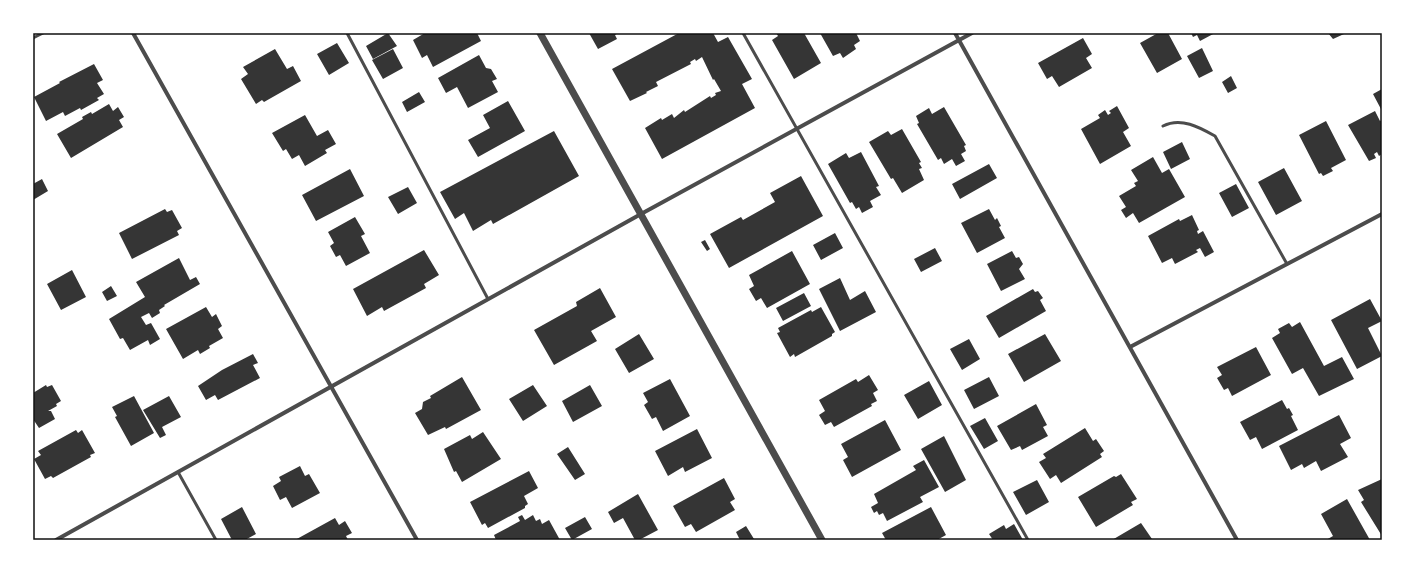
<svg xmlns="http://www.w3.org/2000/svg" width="1415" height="573" font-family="'Nunito Sans',sans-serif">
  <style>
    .building { fill: #353535 }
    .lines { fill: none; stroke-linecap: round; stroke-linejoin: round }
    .service { stroke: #4c4c4c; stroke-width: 3 }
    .minor { stroke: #4c4c4c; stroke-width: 4 }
    .tertiary { stroke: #4c4c4c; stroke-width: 7 }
    .neatline { fill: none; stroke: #111; stroke-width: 1.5 }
  </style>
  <rect width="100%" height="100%" fill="#fff"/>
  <!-- building -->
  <path class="building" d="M388 33 397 46 373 59 366 46Z
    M425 33H477L481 41 433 67 427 55 422 58 413 40Z
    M589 33H618L615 35 617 39 598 49Z
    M679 33H713L718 42 728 37 752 79 742 84 755 108 662 159 645 128 661 118 662 120 672 114 674 118 684 110 685 112 710 96 711 98 716 95 715 93 721 91 714 79 713 80 702 57 696 61 695 59 690 62 691 64 656 82 658 86 646 92 647 93 630 101 612 69Z
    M776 33H804L821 63 794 79 772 40 778 36Z
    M820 33H856L860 41 854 45 856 49 843 58 840 53 833 56Z
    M1158 33H1168L1182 59 1157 73 1140 43Z
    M1191 33H1215L1200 41 1197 35 1193 37Z
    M1328 33H1343L1344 34 1333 39Z
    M1083 38 1092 54 1086 58 1092 68 1059 87 1052 76 1047 79 1038 63Z
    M337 43 349 63 329 75 317 54Z
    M1202 48 1213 71 1199 78 1187 56Z
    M275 49 287 69 293 66 301 81 264 102 262 100 256 104 241 79 248 74 243 67Z
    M393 49 403 68 383 79 372 60Z
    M479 55 486 68 491 69 497 79 492 81 498 92 468 108 457 87 446 93 438 78Z
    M94 64 103 80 97 83 104 94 97 98 99 100 81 110 80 108 65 116 63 112 46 121 34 97 60 83 59 82Z
    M1231 76 1237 88 1228 93 1222 82Z
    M1382 89V111L1373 94Z
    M419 92 425 102 407 112 402 102Z
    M508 101 525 131 478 157 468 140 490 128 483 115Z
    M109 104 113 111 118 107 124 117 119 120 123 127 71 158 57 134 83 119 82 117 91 112 92 114Z
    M1117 106 1129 128 1123 132 1131 146 1100 164 1081 129 1100 118 1098 115 1105 110 1108 115 1111 113 1109 111Z
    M944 107 966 145 964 146 966 151 961 154 965 161 956 166 952 159 944 164 941 158 938 160 917 124 919 123 916 116 929 108 932 114Z
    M1375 111 1380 121 1382 120V154L1379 156 1377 152 1374 154 1376 158 1369 161 1348 125Z
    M305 115 317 136 328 130 336 144 325 150 327 153 305 166 299 155 292 159 286 149 283 151 272 133Z
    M1326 121 1346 160 1331 168 1333 171 1323 176 1321 173 1319 174 1299 135Z
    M902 129 921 162 919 163 922 168 919 169 924 180 902 193 893 178 891 179 869 142 888 131 891 135Z
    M554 131 579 176 493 224 491 220 473 231 464 213 455 219 440 192Z
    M1182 142 1190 159 1171 169 1163 152Z
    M861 152 879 186 876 187 881 195 870 201 873 207 862 213 859 207 856 209 852 202 850 203 828 164 846 153 849 158Z
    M1153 157 1162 173 1169 169 1185 197 1139 223 1133 213 1126 218 1121 210 1126 207 1119 196 1136 186 1134 183 1138 181 1131 170Z
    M989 164 997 178 960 199 952 184Z
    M1284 168 1302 201 1276 215 1258 182Z
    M350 169 364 196 316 221 302 195Z
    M801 176 823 216 729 268 710 234 741 217 743 220 775 202 770 193Z
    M42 179 48 191 33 200V184Z
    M1236 184 1249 208 1232 217 1219 193Z
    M408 187 417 203 398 214 388 197Z
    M165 209 167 212 172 210 182 228 177 231 179 235 132 259 119 233Z
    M989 209 995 220 997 218 1001 226 999 227 1005 238 977 253 961 223Z
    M1192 215 1199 230 1197 231 1198 234 1203 231 1214 252 1205 257 1200 248 1196 250 1198 252 1175 264 1172 258 1162 263 1148 236 1179 219 1180 221Z
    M355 217 365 234 361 236 370 253 346 266 340 255 336 257 330 246 334 243 328 232Z
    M835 233 843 248 821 260 813 245Z
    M705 240 710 249 707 251 701 242Z
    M935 248 942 261 921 272 914 259Z
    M424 250 439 275 424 284 426 288 384 311 382 307 367 316 353 289Z
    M792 251 810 284 767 308 761 298 756 301 749 289 754 286 749 275Z
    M1012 251 1016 258 1019 257 1023 264 1019 269 1025 279 1001 291 987 264Z
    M179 258 190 280 196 277 200 284 164 305 165 306 159 310 160 313 152 318 149 313 141 317 146 325 151 323 160 339 150 345 148 340 130 350 123 338 120 339 109 319 145 297 136 282Z
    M72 270 86 297 61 310 47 284Z
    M840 278 850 300 865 291 876 312 840 331 819 289Z
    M111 286 117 296 107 301 102 292Z
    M600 288 616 317 591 331 597 341 554 365 534 330 577 306 576 302Z
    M1033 289 1035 292 1038 291 1043 298 1040 300 1046 311 999 338 986 316Z
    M804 293 811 306 783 321 776 308Z
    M1370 299 1382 321 1368 328 1382 356 1357 369 1331 320Z
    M206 307 212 317 216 314 222 326 218 329 223 338 209 346 210 348 200 354 198 350 183 359 166 329Z
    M821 307 835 332 832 334V336L795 357 794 354 790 357 777 333 780 332 778 328 811 310 812 312Z
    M1300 322 1324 366 1342 357 1354 379 1319 396 1303 368 1292 374 1272 338 1280 333 1278 329 1289 323 1292 327Z
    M639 334 654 359 629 373 615 349Z
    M1045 334 1061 361 1024 382 1008 354Z
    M969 339 980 359 962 370 950 349Z
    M1256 347 1271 375 1232 396 1228 388 1224 390 1217 378 1222 375 1217 367Z
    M253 354 258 363 253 365 260 378 218 400 215 395 206 400 198 386 222 370Z
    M869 375 878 390 873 393 877 401 871 404 872 406 834 427 831 422 825 425 819 415 825 411 819 400 856 379 858 382Z
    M462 377 481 410 446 429 445 427 428 435 415 413 422 409 423 402 431 398 430 396Z
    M989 377 999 396 974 409 964 390Z
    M670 379 690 416 663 431 656 417 652 419 644 405 648 402 643 393Z
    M929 381 942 405 918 419 904 395Z
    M46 385 47 387 52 385 61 401 56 404 57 406 48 411H51L55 419 39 428 33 419V393Z
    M533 385 547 406 523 421 509 399Z
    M590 385 602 406 573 422 562 401Z
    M134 396 154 433 131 446 115 417 117 416 112 407Z
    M169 396 181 417 162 427 166 435 160 438 143 410Z
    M1282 400 1287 409 1289 408 1293 415 1291 416 1298 430 1262 449 1256 437 1250 440 1240 422Z
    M1036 404 1047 425 1043 427 1048 436 1022 450 1020 446 1011 450 997 426Z
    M1339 415 1351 438 1340 444 1348 457 1321 471 1316 461 1304 468 1302 464 1291 470 1279 446Z
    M985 418 998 441 984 449 970 426Z
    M885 420 901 450 852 477 843 460 848 457 841 444Z
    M1085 428 1093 441 1096 439 1104 451 1100 454 1102 457 1061 483 1056 475 1050 479 1039 462 1046 458 1043 454Z
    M697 429 712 458 685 472 683 467 668 476 655 451Z
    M76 430 78 433 82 430 95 453 90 455 91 457 53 478 51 476 45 479 34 459 41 455 38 451Z
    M483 432 501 459 462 482 456 471 454 472 444 449 470 435 472 439Z
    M944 436 966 480 945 492 921 449Z
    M568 447 585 474 575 480 557 454Z
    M924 460 939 487 920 497 923 502 887 521 883 513 879 515 877 511 874 513 871 507 878 503 874 494 916 470 913 466Z
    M300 466 305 476 309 474 320 493 292 508 286 497 280 500 273 486 281 481 279 477Z
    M529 471 538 488 524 496 528 504 525 506V508L488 528 485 523 482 525 470 502Z
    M1121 474 1137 499 1131 502 1133 505 1096 527 1078 497 1114 476 1116 477Z
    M724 478 735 499 730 502 735 510 696 532 691 524 685 527 673 506Z
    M1382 479V536L1361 502 1364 500 1358 490Z
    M1037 480 1049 502 1026 515 1013 492Z
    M638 494 658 530 639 540H635L623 518 614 523 608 512Z
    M1347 499 1370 540H1326L1333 536 1321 514Z
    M242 507 256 534 245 540H232L221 519Z
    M931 507 946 535 937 540H886L882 533Z
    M522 515 525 520 533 515 536 521 540 519 542 524 549 520 560 540H496L494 535 520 521 518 517Z
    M585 517 592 529 572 540 565 528Z
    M335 518 339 525 345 521 352 533 346 536 348 540H295Z
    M1141 523 1152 539 1112 540Z
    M1014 524 1023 540H993L989 534 1004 525 1006 529Z
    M746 526 754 539 752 540H740L736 532Z"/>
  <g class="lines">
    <!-- service -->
    <path class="service" d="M347 33 488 299
      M743 33 1028 540
      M33 38 43 33
      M1163 126C1181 117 1199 127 1215 136L1287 264
      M178 472 216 540"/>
    <!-- minor -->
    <path class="minor" d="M133 33 417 540
      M955 33 1237 540
      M1130 347 1382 214
      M56 540 641 214 972 33"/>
    <!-- tertiary -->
    <path class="tertiary" d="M540 33 822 540"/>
  </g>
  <!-- border -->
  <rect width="1415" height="573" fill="none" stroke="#ffffff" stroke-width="68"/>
  <rect x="34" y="34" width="1347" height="505" class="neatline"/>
</svg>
